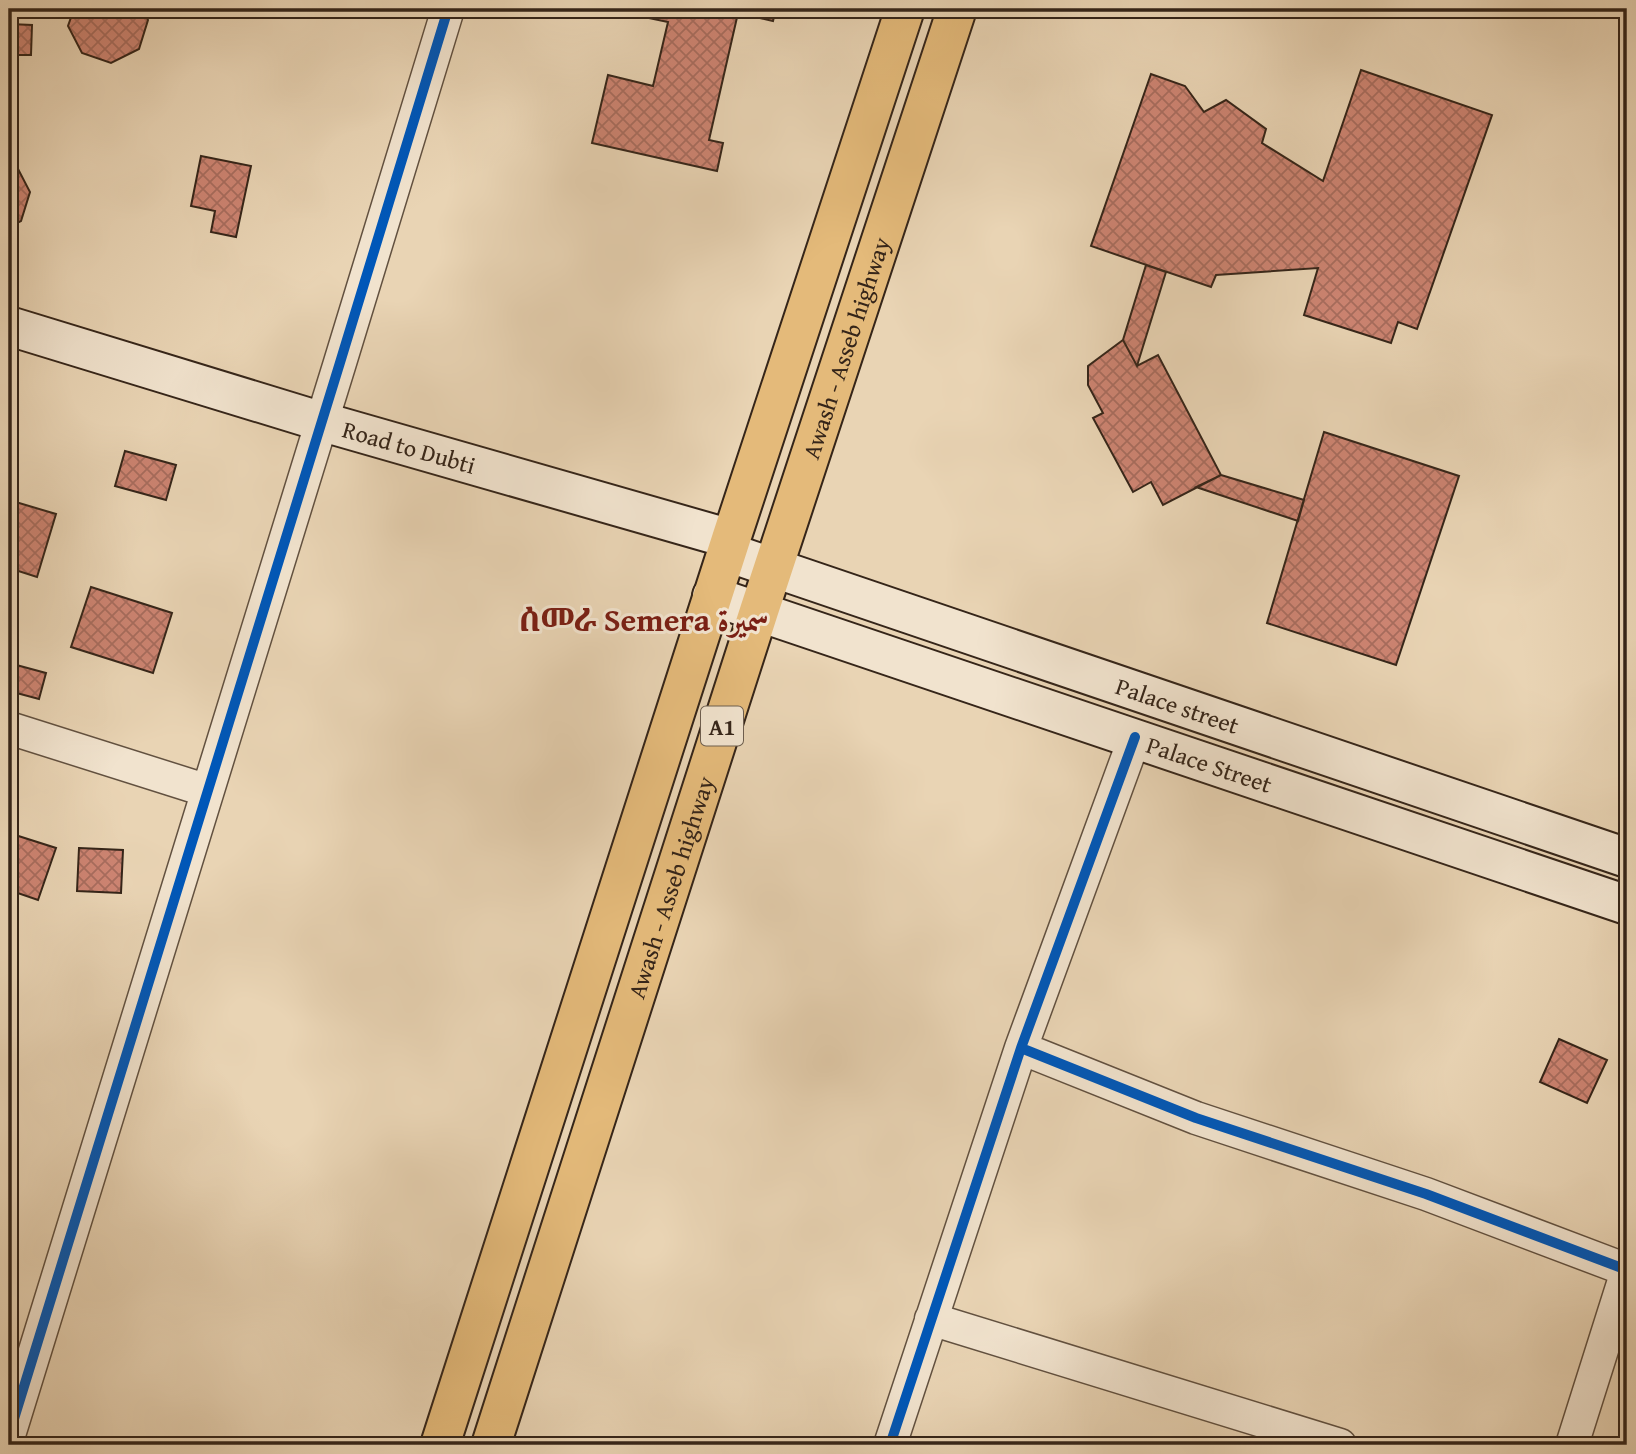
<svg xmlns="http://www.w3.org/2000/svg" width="1636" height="1454" font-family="'Gentium Book Plus',Amiri,'Noto Serif Ethiopic',serif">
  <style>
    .building { fill: url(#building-cross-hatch); stroke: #352519; stroke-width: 2 }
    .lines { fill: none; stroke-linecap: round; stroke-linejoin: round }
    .minor-casing { stroke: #625140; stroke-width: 35 }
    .secondary-casing { stroke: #352519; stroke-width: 42 }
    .trunk-casing { stroke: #352519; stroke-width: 42 }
    .minor { stroke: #f1e3ce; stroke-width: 32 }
    .secondary { stroke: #f1e3ce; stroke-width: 38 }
    .trunk { stroke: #e4ba7a; stroke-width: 38 }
    .cycleway-casing { stroke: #f1e3ce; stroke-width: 15 }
    .cycleway { stroke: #0057b8; stroke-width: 10 }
    .labels { text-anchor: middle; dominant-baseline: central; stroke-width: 6; stroke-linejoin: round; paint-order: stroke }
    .shield { fill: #f1e3ce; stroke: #6d5e4f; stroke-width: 2 }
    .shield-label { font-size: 23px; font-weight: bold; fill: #352519 }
    .street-label { font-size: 24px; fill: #352519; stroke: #f1e3ce }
    .district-label { font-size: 32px; font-weight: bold; fill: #7a1f14; stroke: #f1e3ce }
  </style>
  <defs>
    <pattern id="building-cross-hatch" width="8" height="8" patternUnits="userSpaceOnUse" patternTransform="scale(1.75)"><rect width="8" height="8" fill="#cd8472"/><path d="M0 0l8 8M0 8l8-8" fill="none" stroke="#a76c5d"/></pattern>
  </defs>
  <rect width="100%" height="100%" fill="#e9d4b4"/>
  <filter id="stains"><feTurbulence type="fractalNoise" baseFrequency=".00286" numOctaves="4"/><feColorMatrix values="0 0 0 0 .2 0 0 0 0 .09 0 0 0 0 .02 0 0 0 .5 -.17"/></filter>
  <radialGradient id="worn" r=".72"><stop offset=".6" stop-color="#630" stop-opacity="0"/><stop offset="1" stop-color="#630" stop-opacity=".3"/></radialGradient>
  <!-- building -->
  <path class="building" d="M74 9H143L148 20 139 49 111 63 82 53 68 26Z
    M640 9H776L773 21 738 13 709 140 723 143 717 171 592 143 608 75 653 86 668 22 639 16Z
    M9 24 32 25 31 55H9Z
    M1361 70 1492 115 1417 329 1398 322 1391 343 1304 315 1318 268 1216 275 1211 287 1091 246 1151 74 1185 86 1204 112 1226 100 1266 129 1262 143 1323 181Z
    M201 156 251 166 236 237 211 232 215 211 191 206Z
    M9 162 16 165 30 192 21 221 9 227Z
    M1146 265 1166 272 1137 366 1123 340Z
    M1123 340 1137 366 1158 355 1221 475 1163 505 1151 482 1133 492 1093 418 1103 413 1088 385V366Z
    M1324 432 1459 476 1396 665 1267 623Z
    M125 451 176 465 166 500 115 486Z
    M1221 475 1304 500 1298 521 1196 487Z
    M9 500 56 514 37 577 9 568Z
    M91 587 172 613 153 673 71 647Z
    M9 663 46 673 39 699 9 691Z
    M9 833 56 848 38 900 9 890Z
    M79 848 123 850 121 893 77 891Z
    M9 905 15 907 9 926Z
    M1559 1039 1607 1060 1587 1103 1540 1082Z"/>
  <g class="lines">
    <!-- minor casing -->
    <g class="minor-casing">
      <path id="minor" d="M9 728 205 790
        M1021 1048 1196 1118 1426 1194 1627 1270
        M931 1319 1340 1445
        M9 1435C154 959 304 485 448 9
        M890 1445 1021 1048 1135 737
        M1572 1445 1627 1271"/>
    </g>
    <!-- secondary casing -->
    <g class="secondary-casing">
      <g id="secondary">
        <path id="s1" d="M9 326 323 422 731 539"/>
        <path id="s2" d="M727 552 1627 858"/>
        <path id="s3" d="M712 596 1627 905"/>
      </g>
    </g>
    <!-- trunk casing -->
    <g class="trunk-casing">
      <g id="trunk">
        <path d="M440 1445 731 539 905 9"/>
        <path id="s4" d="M491 1445 759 611 957 9"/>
      </g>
    </g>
    <!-- minor -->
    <use href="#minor" class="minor"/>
    <!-- secondary -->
    <use href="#secondary" class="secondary"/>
    <!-- trunk -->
    <use href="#trunk" class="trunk"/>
    <!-- cycleway casing -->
    <g class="cycleway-casing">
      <path id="cycleway" d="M1021 1048 1196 1118 1426 1194 1627 1270
        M9 1435C154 959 304 485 448 9
        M890 1445 1021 1048 1135 737"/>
    </g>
    <!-- cycleway -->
    <use href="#cycleway" class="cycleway"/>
  </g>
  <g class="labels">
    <!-- shield labels -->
    <rect class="shield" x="701" y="706.5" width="42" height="39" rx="5"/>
    <g class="shield-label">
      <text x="722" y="726">A1</text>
    </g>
    <!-- street labels -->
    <g class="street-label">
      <text stroke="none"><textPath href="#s4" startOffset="1153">Awash - Asseb highway</textPath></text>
      <text stroke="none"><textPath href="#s1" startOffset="418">Road to Dubti</textPath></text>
      <text stroke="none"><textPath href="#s2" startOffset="476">Palace street</textPath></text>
      <text stroke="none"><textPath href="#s3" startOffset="525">Palace Street</textPath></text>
      <text stroke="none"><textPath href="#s4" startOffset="586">Awash - Asseb highway</textPath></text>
    </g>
    <!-- district labels -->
    <g class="district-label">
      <text x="644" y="619">ሰመራ Semera سميرة</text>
    </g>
  </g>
  <!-- margin -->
  <rect width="1636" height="1454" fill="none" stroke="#e9d4b4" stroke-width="35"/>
  <rect x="10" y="10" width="1615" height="1433" fill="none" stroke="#352519" stroke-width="3.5"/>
  <rect x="18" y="18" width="1601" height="1419" fill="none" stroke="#352519" stroke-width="2"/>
  <rect width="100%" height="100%" filter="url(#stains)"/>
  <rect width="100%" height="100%" fill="url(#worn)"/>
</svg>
